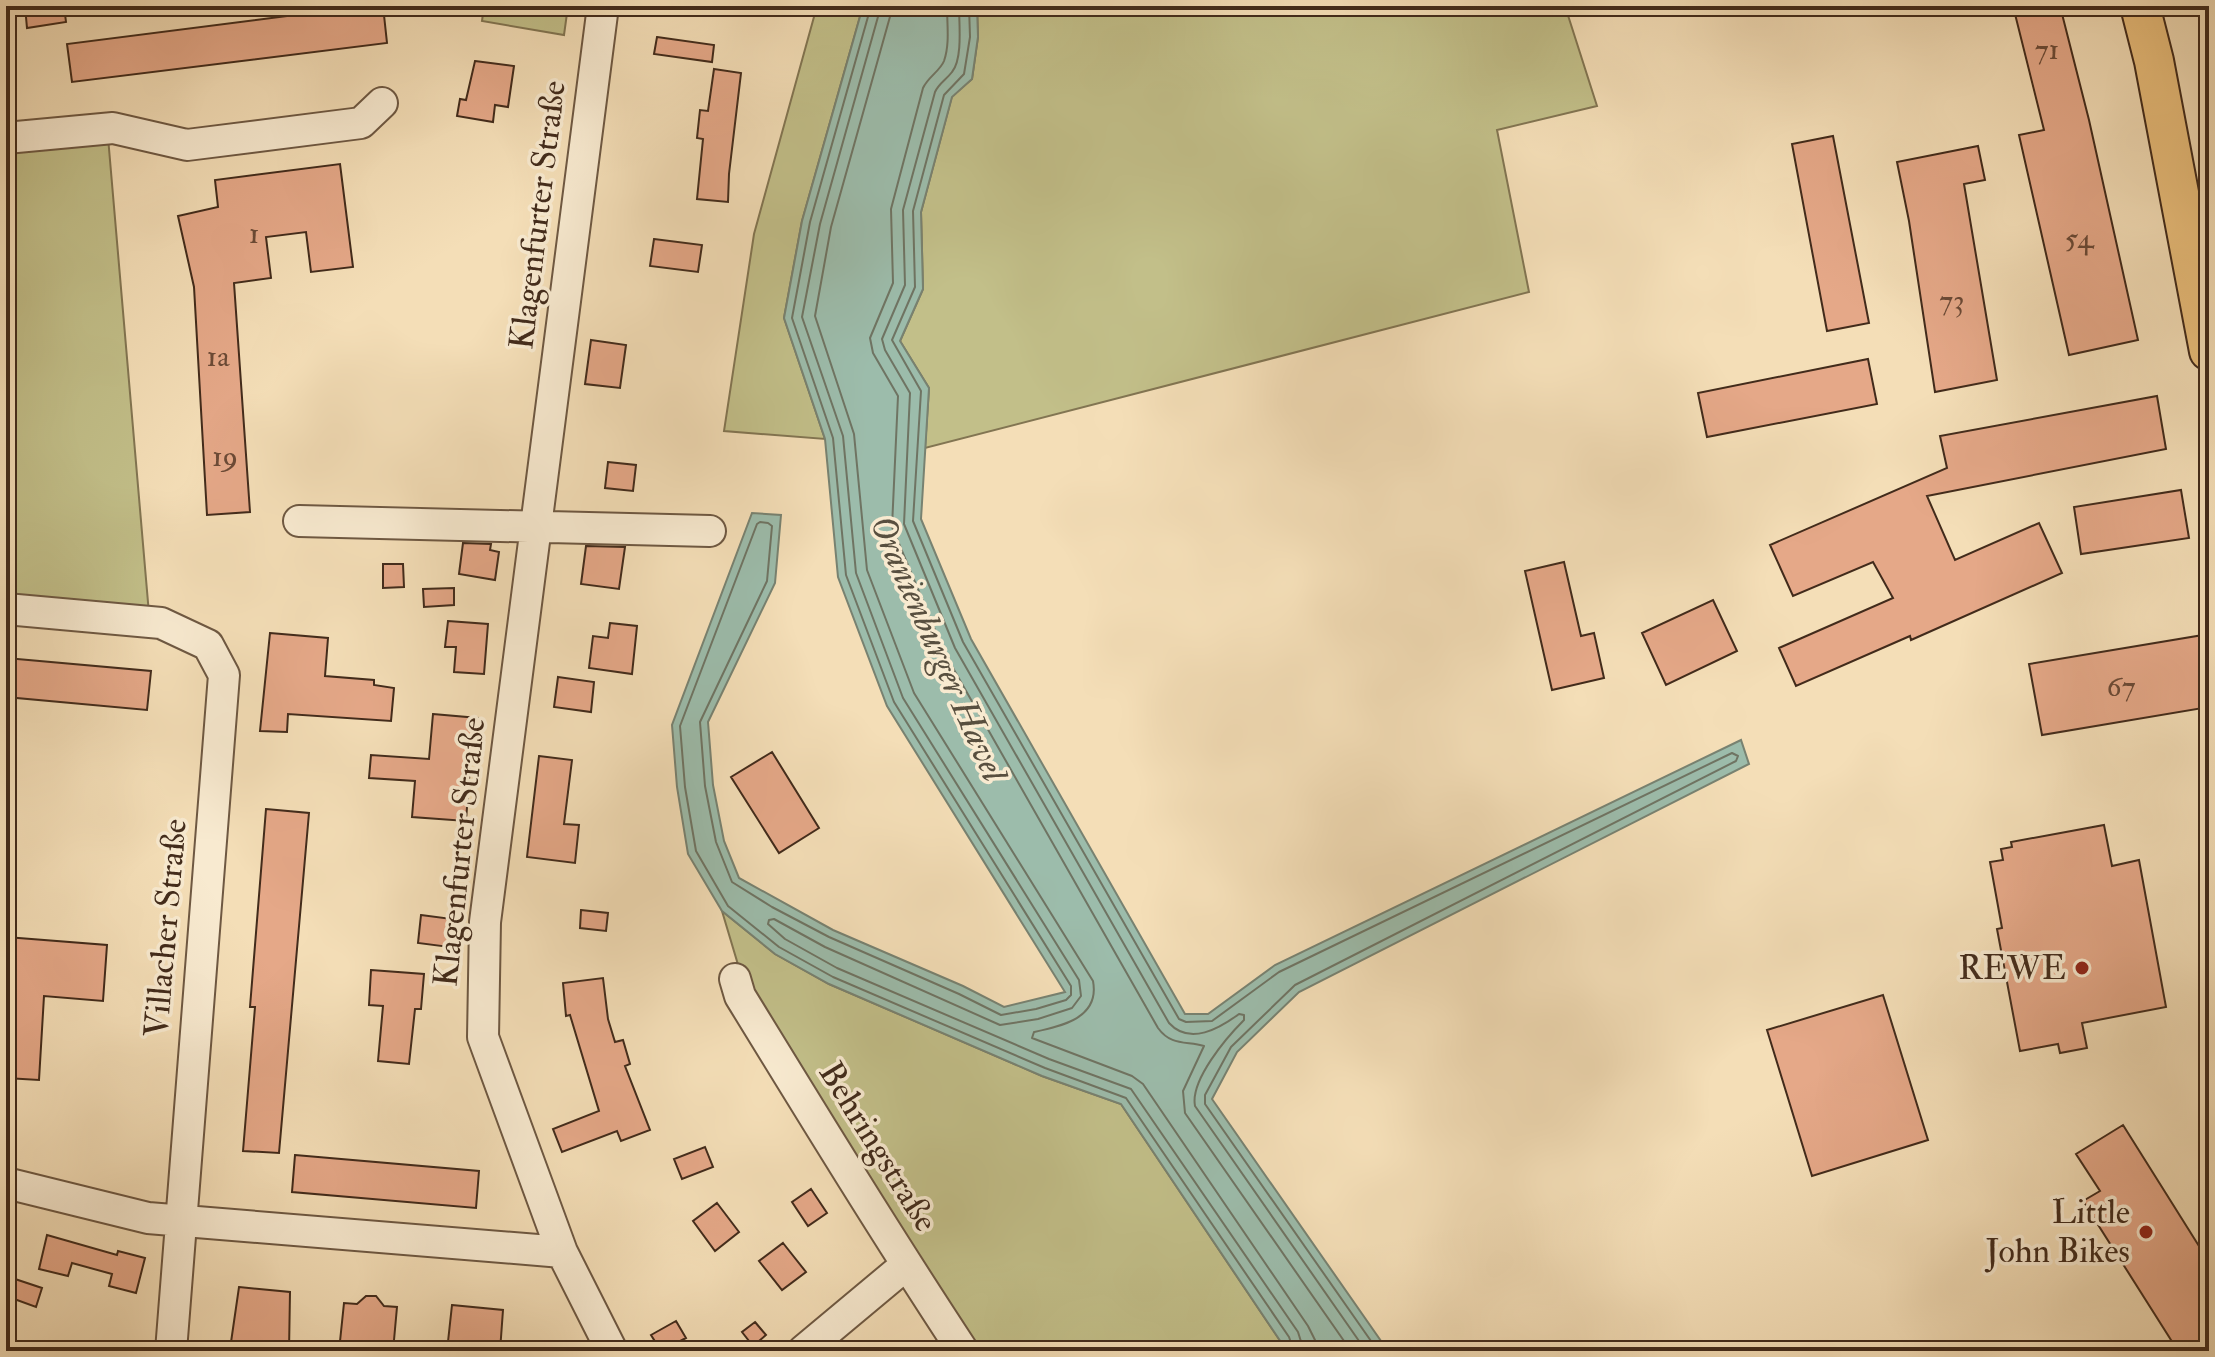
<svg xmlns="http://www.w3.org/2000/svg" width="2215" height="1357" font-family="'IM FELL Double Pica',serif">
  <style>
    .green { fill: #c2bf89; stroke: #827552; stroke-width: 2 }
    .water { fill: #9cbcab; stroke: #788271; stroke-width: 2 }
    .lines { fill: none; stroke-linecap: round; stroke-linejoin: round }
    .shore { stroke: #6f7463; stroke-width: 2 }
    .building { fill: #e5a888; stroke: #422b1b; stroke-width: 2 }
    .minor-casing { stroke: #6e5842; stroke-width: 34 }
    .major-casing { stroke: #422b1b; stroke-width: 42 }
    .minor { stroke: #f8ead0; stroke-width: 30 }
    .major { stroke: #eabf7c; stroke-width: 38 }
    .poi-dot { fill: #8f2418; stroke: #f8ead0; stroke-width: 3 }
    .labels { text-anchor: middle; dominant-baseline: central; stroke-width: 7; stroke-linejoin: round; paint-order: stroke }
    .number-label { font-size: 30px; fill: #6b4a36 }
    .street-label { font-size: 34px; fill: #422b1b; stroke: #f8ead0 }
    .poi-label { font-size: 34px; fill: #422b1b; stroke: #f8ead0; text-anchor: end }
    .water-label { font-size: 36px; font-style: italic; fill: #584f3f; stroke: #f8ead0 }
  </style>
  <rect width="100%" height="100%" fill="#f4deb7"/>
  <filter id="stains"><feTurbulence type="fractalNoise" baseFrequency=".0025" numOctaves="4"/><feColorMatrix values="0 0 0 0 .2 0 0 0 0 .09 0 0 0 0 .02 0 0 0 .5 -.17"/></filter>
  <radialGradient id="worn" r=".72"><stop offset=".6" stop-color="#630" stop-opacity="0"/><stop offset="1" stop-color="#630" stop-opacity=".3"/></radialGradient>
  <!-- green -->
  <path class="green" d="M484 6H568L564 35 482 21Z
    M817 6H863L802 221 784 318 825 439 724 431 754 234Z
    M977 6H1565L1597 106 1497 130 1529 292 925 448 929 388 900 341 923 289 921 212 952 96 972 79 978 37Z
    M108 137 149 614 15 601 6 468V147Z
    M722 911 775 954 829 984 1042 1076 1121 1104 1287 1351H971L748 998Z"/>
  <!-- water -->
  <path class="water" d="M863 6H977L978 37 972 79 952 97 921 212 923 289 900 341 929 388 921 519 971 639 1185 1014H1208L1275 965 1741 740 1749 764 1299 992 1237 1052 1212 1099 1388 1351H1287L1121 1104 1042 1076 829 984 775 954 722 911 688 854 677 787 672 725 752 513 781 515 775 583 708 722 713 785 724 841 739 878 833 930 963 986 1004 1007 1065 992 887 706 838 577 825 439 784 318 802 221Z"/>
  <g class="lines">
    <!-- shore -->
    <path class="shore" d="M871 6 810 222 792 318 833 438 846 575 894 702 1071 986V995L1066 1000 1036 1009 1001 1015 959 994 829 937 772 907 732 882 716 842 705 786 700 722 767 581 772 526 768 523 760 522 757 524 680 726 685 787 696 851 728 906 779 947 833 977 1045 1068 1126 1098 1289 1337 1294 1351
      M881 6 820 224 802 317 843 436 856 573 903 698 1079 980 1081 996 1072 1008 1038 1019 1000 1025 825 947 774 919 769 920 768 924 785 939 837 968 1049 1059 1131 1089 1298 1332 1304 1351
      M893 6 831 227 815 316 854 434 867 570 914 693 1093 981C1100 1018 1062 1026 1034 1032L1032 1038 1132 1076 1143 1084 1308 1326 1315 1340 1316 1351
      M947 6C947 24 950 44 944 61 940 71 928 77 923 88L891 209 893 283 870 338 873 353 898 396 892 527 945 654 1158 1028C1171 1046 1186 1041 1204 1046L1183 1091 1185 1113 1351 1351
      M959 6C959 23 963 59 952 72 946 80 939 83 935 92L903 210 905 285 882 339 885 350 910 393 904 524 955 648 1169 1023C1190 1046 1220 1028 1239 1014L1244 1015V1020C1227 1037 1190 1080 1195 1106L1366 1351
      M969 6 970 37 964 74 944 95 913 211 915 287 892 340 921 391 913 521 963 642 1179 1019 1186 1022 1212 1021 1279 972 1732 753 1738 756 1736 761 1295 985 1231 1047 1205 1095V1104L1378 1351"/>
  </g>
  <!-- building -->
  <path class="building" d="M25 6H64L66 22 27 28Z
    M365 6H383L387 43 72 82 67 44Z
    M2013 6H2060L2089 120 2138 340 2069 355 2019 135 2044 130Z
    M657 37 714 45 712 62 654 54Z
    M475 61 514 66 508 107 495 105 493 122 457 116 460 99 466 100Z
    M714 69 741 73 729 174 728 202 697 199 703 139 697 138 700 110 708 111Z
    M1833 136 1869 323 1827 331 1792 144Z
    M1978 146 1985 180 1964 184 1997 380 1935 392 1909 221 1897 162Z
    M340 164 353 267 311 272 306 232 266 237 271 278 234 283 250 512 207 515 194 287 178 216 218 207 215 180Z
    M654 239 702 245 698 272 650 266Z
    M591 340 626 345 620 388 585 384Z
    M1868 359 1877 404 1707 437 1698 393Z
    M2157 396 2166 449 1927 496 1955 560 2039 523 2062 573 1911 640 1910 636 1796 686 1779 648 1893 598 1873 562 1793 596 1770 545 1947 468 1940 436Z
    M608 462 636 465 633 491 605 488Z
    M2181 490 2189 538 2081 554 2074 507Z
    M463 543 491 544 490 550 499 552 495 580 459 574Z
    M586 546 625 547 619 589 581 584Z
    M1564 562 1581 636 1594 633 1604 678 1552 690 1525 571Z
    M383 564H403L404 587 383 588Z
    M454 588V605L424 607 423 589Z
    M1713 600 1737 651 1666 685 1642 633Z
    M448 621 488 624 484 674 454 672 456 647H445Z
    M610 623 637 626 632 674 589 668 593 636 608 638Z
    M270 633 328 638 325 676 374 680V685L394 688 391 721 288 714 287 732 260 731Z
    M2209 634V707L2042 735 2029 664Z
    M6 658 151 671 147 710 6 697Z
    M558 677 594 682 591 712 554 707Z
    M433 714 478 718 475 753H471L466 821 412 817 415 781 369 778 371 755 429 759Z
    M772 752 819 828 779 853 731 777Z
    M539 756 572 760 564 824 579 825 575 863 527 857Z
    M266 809 309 813 279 1153 243 1151 255 1007H250Z
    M2104 825 2112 866 2139 860 2166 1007 2082 1023 2087 1048 2060 1053 2058 1044 2020 1051 1997 929 2002 928 1990 862 2003 860 2001 849 2012 847 2011 842Z
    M581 910 608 913 606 931 580 928Z
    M421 915 452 919 449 947 418 943Z
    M6 937 107 945 103 1001 44 996 39 1080 6 1078Z
    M371 970 424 974 421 1009H415L409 1064 378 1061 383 1006 369 1005Z
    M603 978 608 1019 615 1042 623 1040 630 1064 625 1066 650 1130 621 1141 617 1131 562 1152 553 1129 599 1111 570 1015 566 1016 563 983Z
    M1883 995 1928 1140 1812 1176 1767 1030Z
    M2123 1125 2209 1262V1351H2178L2083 1201 2100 1191 2076 1154Z
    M705 1147 713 1167 682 1179 674 1159Z
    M295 1155 479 1171 476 1208 292 1192Z
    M811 1189 827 1213 808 1226 792 1202Z
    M717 1203 739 1232 715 1251 693 1221Z
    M47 1235 117 1255 118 1251 145 1258 136 1293 109 1286 112 1274 72 1263 68 1276 39 1269Z
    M783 1243 806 1272 782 1290 759 1261Z
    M6 1276 42 1288 36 1307 6 1296Z
    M239 1287 290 1292 289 1351H233L230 1349Z
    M366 1296H376L384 1306 397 1307 393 1351H339L344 1303 357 1304Z
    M452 1305 503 1310 500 1351H447Z
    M676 1321 686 1338 661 1351 651 1335Z
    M755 1322 766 1335 753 1346 742 1332Z"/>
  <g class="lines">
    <!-- minor casing -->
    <g class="minor-casing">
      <path id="minor" d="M603 6 485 922 483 1037 562 1252 612 1351
        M6 138 113 128 187 145 361 123 382 103
        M299 521 710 531
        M6 609 161 623 208 645 224 675 171 1351
        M735 979 740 996C813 1115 886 1234 963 1351
        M6 1183 148 1218 562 1252
        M803 1351 906 1265"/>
    </g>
    <!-- major casing -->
    <g class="major-casing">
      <path id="major" d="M2140 6 2154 61 2209 351"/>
    </g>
    <!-- minor -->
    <use href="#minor" class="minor"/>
    <!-- major -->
    <use href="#major" class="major"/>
  </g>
  <!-- markers -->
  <g class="poi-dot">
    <circle cx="2082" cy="968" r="8"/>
    <circle cx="2146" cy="1232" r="8"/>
  </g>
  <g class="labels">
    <!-- number labels -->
    <g class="number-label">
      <text x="2047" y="49">71</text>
      <text x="254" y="233">1</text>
      <text x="2079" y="238">54</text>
      <text x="1952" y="300">73</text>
      <text x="218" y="356">1a</text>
      <text x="225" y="456">19</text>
      <text x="2121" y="686">67</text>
    </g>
    <!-- street labels -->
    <g class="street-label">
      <text transform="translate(538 215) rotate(-83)">Klagenfurter Straße</text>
      <text transform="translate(460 852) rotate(-84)">Klagenfurter Straße</text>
      <text transform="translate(166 928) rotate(-85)">Villacher Straße</text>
      <text transform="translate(878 1147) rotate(58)">Behringstraße</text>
    </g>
    <!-- poi labels -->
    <g class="poi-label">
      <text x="2066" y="968">REWE</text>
      <text x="2130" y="1212">Little<tspan x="2130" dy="39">John Bikes</tspan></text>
    </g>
    <!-- water labels -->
    <g class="water-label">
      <text transform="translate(938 648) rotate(66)">Oranienburger Havel</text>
    </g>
  </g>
  <!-- margin -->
  <rect width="2215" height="1357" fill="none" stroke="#f4deb7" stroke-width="32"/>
  <rect x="8" y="8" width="2199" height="1341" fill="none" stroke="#422b1b" stroke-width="4"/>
  <rect x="16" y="16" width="2183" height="1325" fill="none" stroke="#422b1b" stroke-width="2"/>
  <rect width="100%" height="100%" filter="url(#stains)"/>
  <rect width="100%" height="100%" fill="url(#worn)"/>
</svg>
